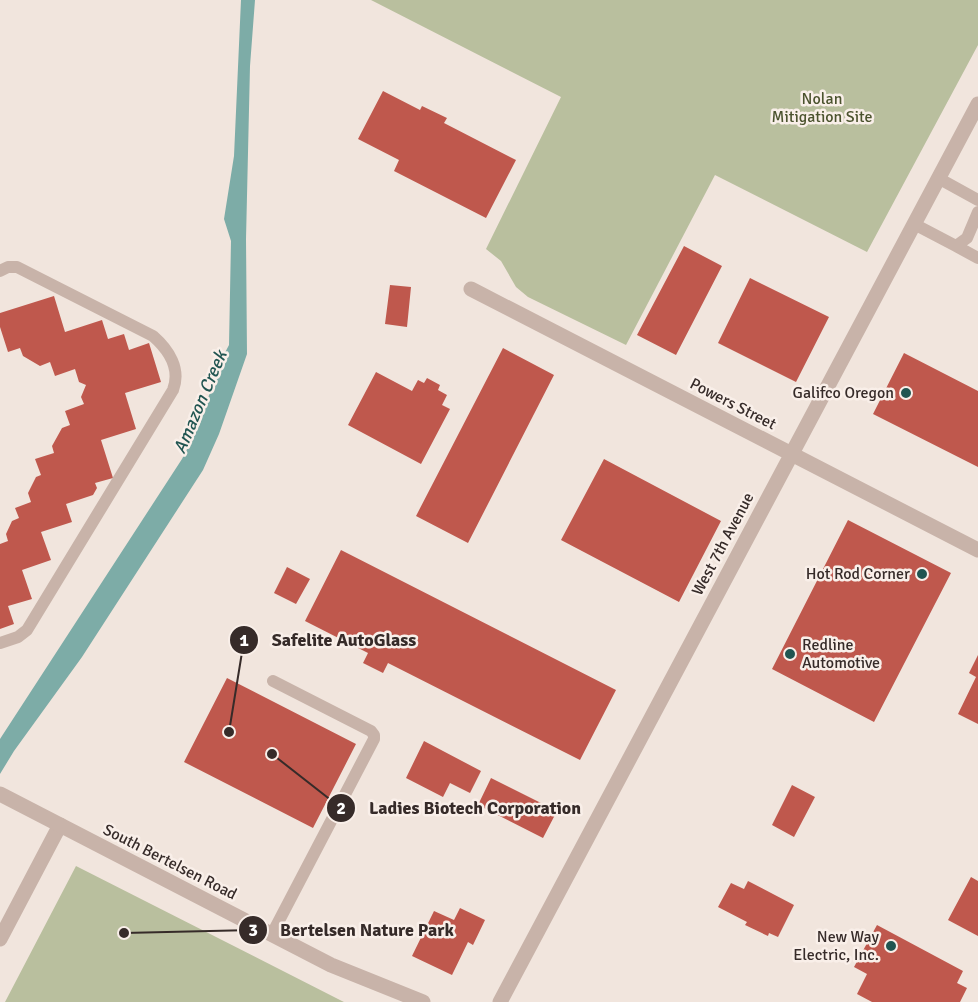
<svg xmlns="http://www.w3.org/2000/svg" width="978" height="1002" font-family="Signika,sans-serif">
  <style>
    .green { fill: #b9bf9e }
    .water { fill: #7daca7 }
    .building { fill: #bf584d }
    .lines { fill: none; stroke-linecap: round; stroke-linejoin: round }
    .service { stroke: #c8b3a9; stroke-width: 12 }
    .minor { stroke: #c8b3a9; stroke-width: 15 }
    .tertiary { stroke: #c8b3a9; stroke-width: 15 }
    .poi-dot { fill: #215551; stroke: #f9efe9; stroke-width: 2 }
    .labels { text-anchor: middle; dominant-baseline: central; stroke-width: 5; stroke-linejoin: round; paint-order: stroke }
    .park-label { font-size: 16px; fill: #4b532e; stroke: #f9efe9 }
    .poi-label { font-size: 16px; fill: #362b29; stroke: #f9efe9; text-anchor: end }
    .street-label { font-size: 16px; fill: #362b29; stroke: #f9efe9 }
    .water-label { font-size: 18px; font-style: italic; fill: #215551; stroke: #f9efe9 }
    .leader { fill: none; stroke: #362b29; stroke-width: 2 }
    .callout-dot { fill: #362b29; stroke: #f9efe9; stroke-width: 2 }
    .mark-label { font-size: 18px; text-anchor: middle; font-weight: bold; fill: #fff }
    .callout-label { font-size: 18px; text-anchor: middle; font-weight: bold; fill: #362b29; stroke: #f9efe9; stroke-width: 5; stroke-linejoin: round; paint-order: stroke }
  </style>
  <rect width="100%" height="100%" fill="#f1e5dd"/>
  <!-- green -->
  <path class="green" d="M371 0H978V45L867 252 715 175 626 345 528 297 516 287 501 261 486 249 561 97Z
    M76 866 338 999 344 1002H5Z"/>
  <!-- water -->
  <path class="water" d="M241 0H255L250 66 246 239 247 354 219 434 203 470 82 657 14 751 0 774V739L182 459 200 424 218 366 229 345 231 241 224 219 234 156Z"/>
  <!-- building -->
  <path class="building" d="M383 91 420 110 422 106 447 118 444 123 516 160 486 218 394 171 399 160 358 139Z
    M684 246 722 266 676 355 637 335Z
    M750 278 829 317 796 382 718 343Z
    M390 285 411 287 407 327 385 324Z
    M54 296 65 332 102 320 108 339 124 334 129 350 149 343 161 382 125 393 136 429 101 440 113 478 95 483 97 488 93 495 66 504 72 522 41 532 51 560 22 570 32 599 8 606 14 624 0 629V544L8 541 6 534 12 521 19 518 15 508 31 502 28 493 36 477 41 475 35 459 54 453 52 446 62 428 70 425 65 411 84 404 81 397 86 385 79 382 75 369 55 376 50 362 40 366 23 356 20 348 8 352 0 327V313Z
    M503 348 554 375 468 543 416 516Z
    M904 353 978 391V467L873 414Z
    M376 372 412 391 418 380 424 383 427 378 440 385 438 390 447 395 442 405 450 409 421 464 348 425Z
    M604 459 721 521 679 602 561 540Z
    M848 520 951 573 874 722 772 669Z
    M341 550 616 690 580 760 388 663 383 673 363 663 368 653 305 621Z
    M287 567 310 579 296 604 274 593Z
    M978 655V724L958 714 976 677 969 673Z
    M227 678 356 744 313 828 184 762Z
    M424 741 481 771 470 793 450 783 443 797 406 778Z
    M491 778 557 811 543 838 478 805Z
    M792 785 815 797 794 837 772 825Z
    M971 877 978 881V936L948 920Z
    M748 881 794 905 778 937 769 933 768 936 745 925 747 922 718 907 731 883 744 889Z
    M460 908 485 920 473 945 468 942 452 975 412 956 434 911 454 920Z
    M877 925 963 971 957 983 967 988 960 1002H872L857 994 867 974 854 967Z"/>
  <g class="lines">
    <!-- service -->
    <path class="service" d="M938 178 978 200
      M914 224 956 246 967 238 978 212
      M956 246 978 258
      M0 271 8 267H17L153 336C169 350 181 369 173 390L27 630 18 637 0 643
      M272 934 374 739V735L371 731 273 681"/>
    <!-- minor -->
    <path class="minor" d="M471 289 978 550
      M0 939 60 825
      M500 1002 978 104"/>
    <!-- tertiary -->
    <path class="tertiary" d="M0 794 331 965 423 1002"/>
  </g>
  <!-- markers -->
  <g class="poi-dot">
    <circle cx="906" cy="393" r="6"/>
    <circle cx="922" cy="574" r="6"/>
    <circle cx="790" cy="654" r="6"/>
    <circle cx="891" cy="946" r="6"/>
  </g>
  <g class="labels">
    <!-- park labels -->
    <g class="park-label">
      <text x="822" y="99">Nolan<tspan x="822" dy="18">Mitigation Site</tspan></text>
    </g>
    <!-- poi labels -->
    <g class="poi-label">
      <text x="894" y="393">Galifco Oregon</text>
      <text x="910" y="574">Hot Rod Corner</text>
      <text x="802" y="645" text-anchor="start">Redline<tspan x="802" dy="18">Automotive</tspan></text>
      <text x="879" y="937">New Way<tspan x="879" dy="18">Electric, Inc.</tspan></text>
    </g>
    <!-- street labels -->
    <g class="street-label">
      <text transform="translate(733 404) rotate(27)">Powers Street</text>
      <text transform="translate(723 544) rotate(-62)">West 7th Avenue</text>
      <text transform="translate(170 862) rotate(27)">South Bertelsen Road</text>
    </g>
    <!-- water labels -->
    <g class="water-label">
      <text transform="translate(200 402) rotate(-67)">Amazon Creek</text>
    </g>
  </g>
  <!-- callouts -->
  <path class="leader" d="M229 732L244 640M272 754L341 808M124 933L253 930"/>
  <g class="callout-dot">
    <circle cx="229" cy="732" r="6"/>
    <circle cx="272" cy="754" r="6"/>
    <circle cx="124" cy="933" r="6"/>
    <circle cx="244" cy="640" r="15"/>
    <circle cx="341" cy="808" r="15"/>
    <circle cx="253" cy="930" r="15"/>
  </g>
  <g class="mark-label">
    <text x="244" y="646">1</text>
    <text x="341" y="814">2</text>
    <text x="253" y="936">3</text>
  </g>
  <g class="callout-label">
    <text x="344" y="646">Safelite AutoGlass</text>
    <text x="475" y="814">Ladies Biotech Corporation</text>
    <text x="367" y="936">Bertelsen Nature Park</text>
  </g>
</svg>
